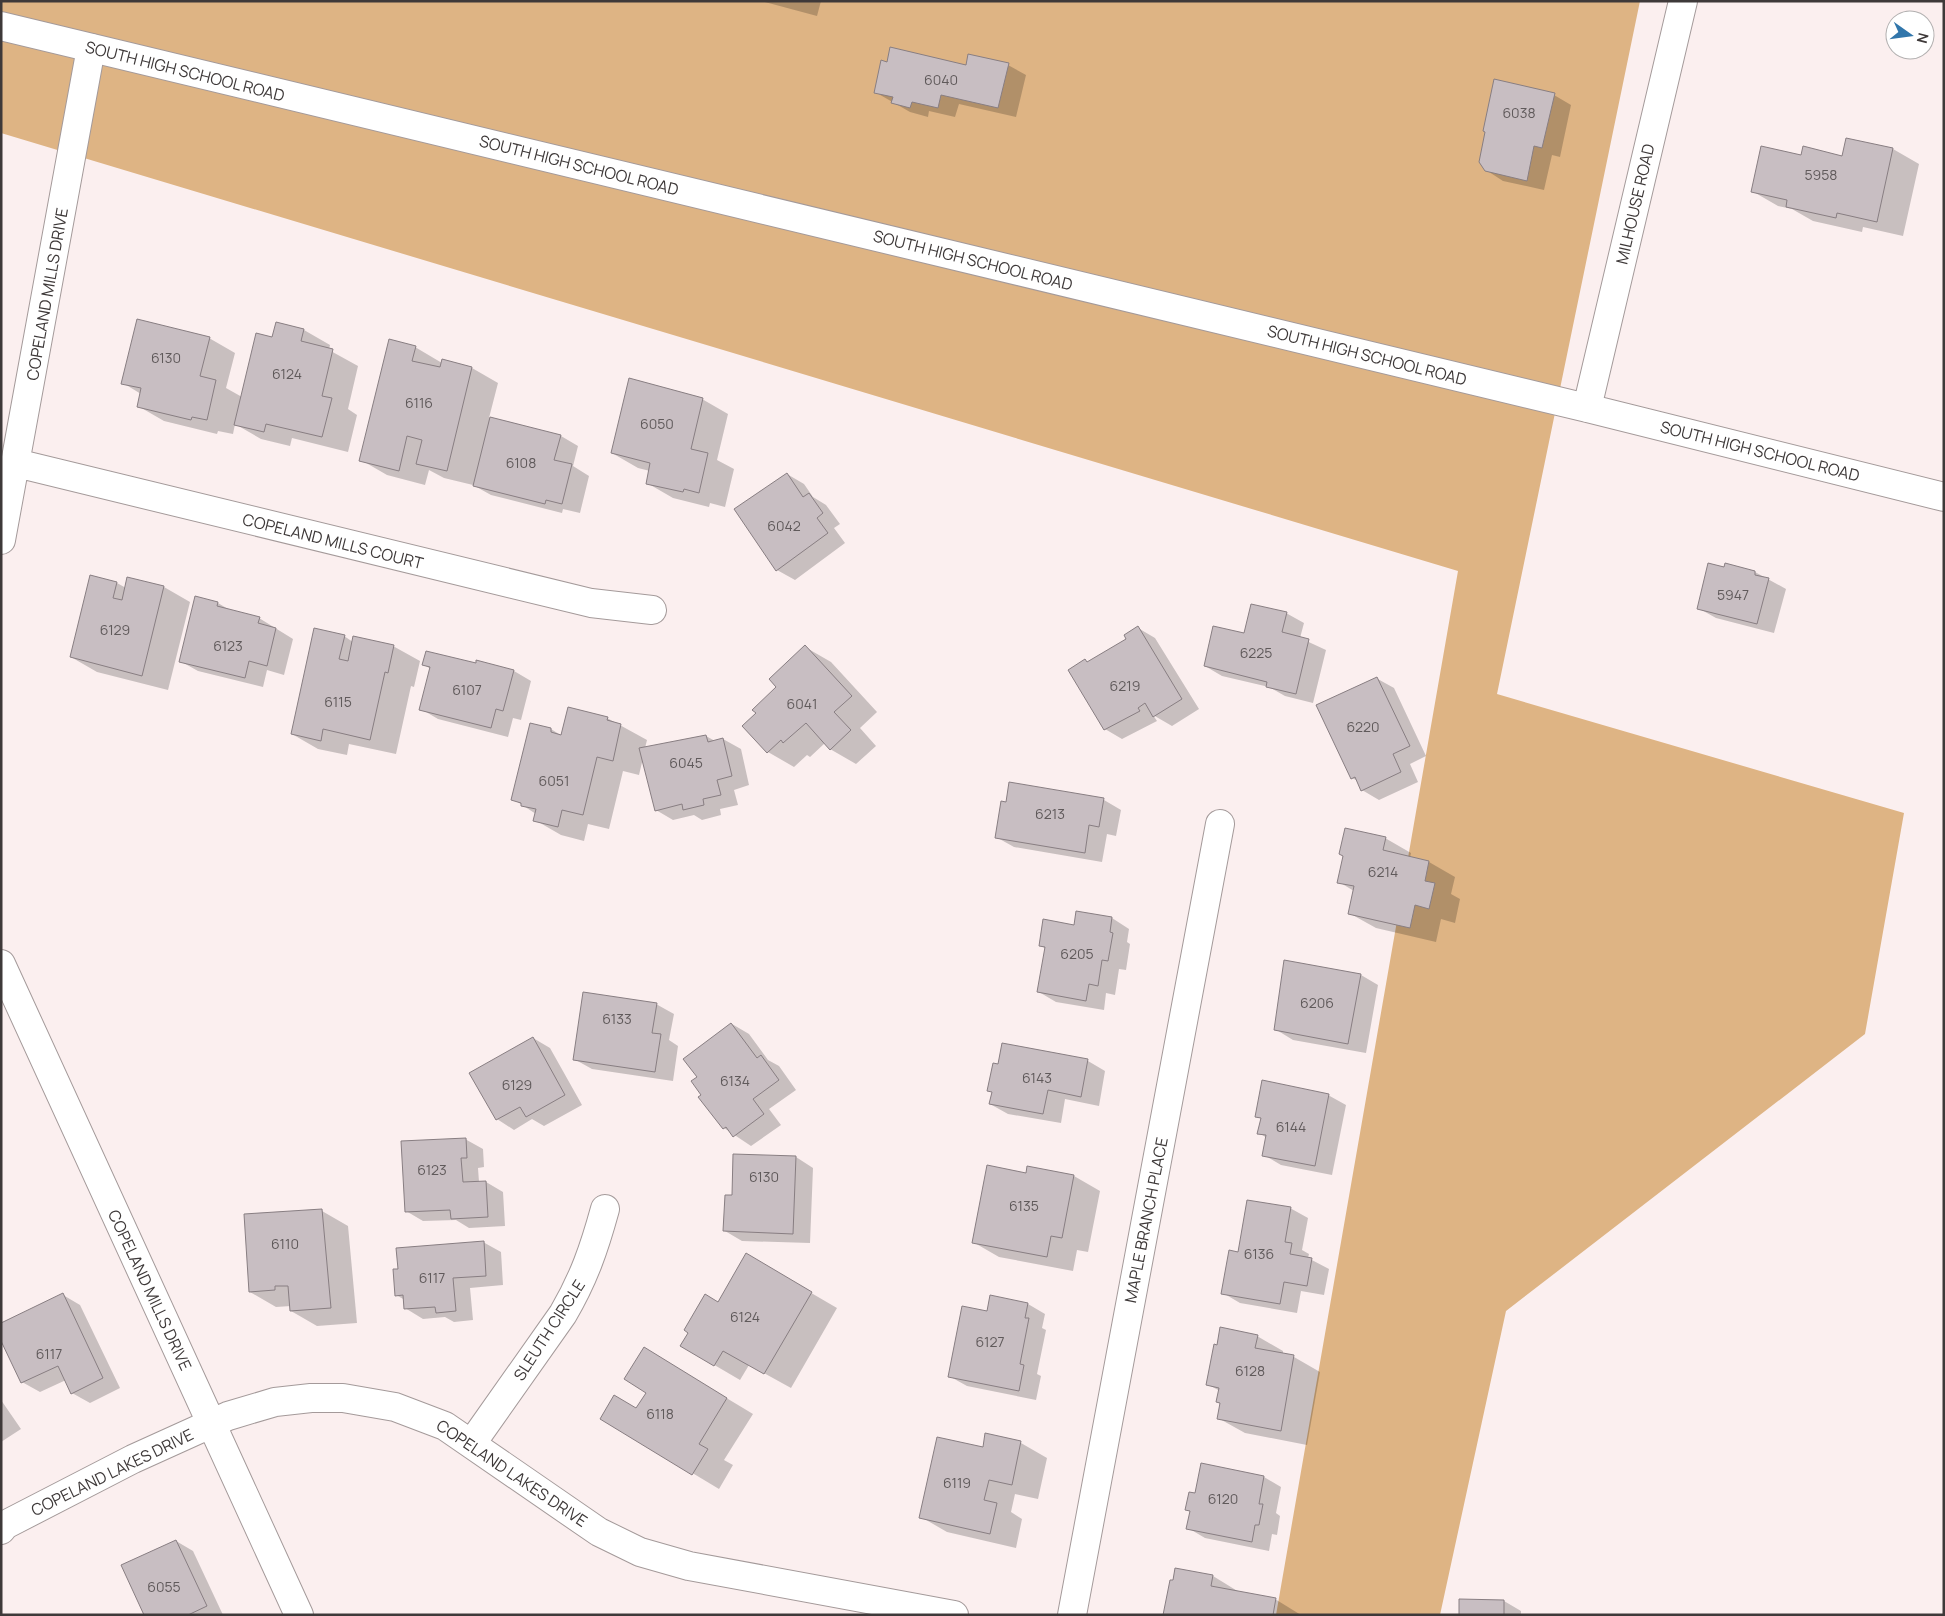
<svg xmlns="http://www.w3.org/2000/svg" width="1945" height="1616" font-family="Manrope,sans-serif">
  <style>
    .forest { fill: #deb484 }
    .shadow { fill: #0003 }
    .building { fill: #c8bec2; stroke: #887e82 }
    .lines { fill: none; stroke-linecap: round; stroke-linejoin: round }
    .street-casing { stroke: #a49a9a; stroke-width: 30 }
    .secondary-casing { stroke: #a49a9a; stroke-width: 30 }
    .street { stroke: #fff; stroke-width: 28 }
    .secondary { stroke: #fff; stroke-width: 28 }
    .labels { text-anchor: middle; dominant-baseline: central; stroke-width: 5; stroke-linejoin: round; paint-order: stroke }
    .number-label { font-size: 14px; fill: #605a5b }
    .street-label { font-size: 16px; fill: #3e3939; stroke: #fff }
  </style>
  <rect width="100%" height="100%" fill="#fbefef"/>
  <!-- forest -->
  <path class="forest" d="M1 1H1640L1497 694 1904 813 1865 1034 1506 1311 1440 1615H1276L1458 571 1 133Z"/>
  <!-- shadow -->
  <path class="shadow" d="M761 1H821L817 16Z
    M1008 65 1026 75 1016 117 959 104 955 117 929 111 928 117 910 112 875 92 967 67Z
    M1554 95 1571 105 1560 157 1552 155 1544 190 1503 181 1486 170Z
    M1847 139 1893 149 1919 164 1903 236 1863 227 1862 232 1813 221 1792 209 1778 206 1752 191 1802 156 1843 157Z
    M304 330 330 345 329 350 358 366 348 409 357 415 348 452 292 438 290 446 261 439 235 424 233 434 218 431 217 434 164 421 138 406 141 394 123 383 209 338 235 353 226 388 242 397 273 338Z
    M415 347 442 363 472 368 498 383 489 418 561 436 578 446 573 466 589 476 580 513 563 509 562 513 491 495 473 485 444 478 429 470 425 485 387 475 361 460Z
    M702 399 728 414 717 460 734 469 725 507 710 503 709 507 673 498 647 483 650 471 638 468 612 453Z
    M787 474 804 484 813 497 826 505 840 524 834 528 845 543 795 580 777 570 735 509Z
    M1725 568 1755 572 1786 589 1774 633 1716 618 1698 608Z
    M117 583 126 588 164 587 190 602 168 690 97 672 71 657Z
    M218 603 233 612 259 618 293 639 284 675 267 670 263 687 198 671 180 661Z
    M1286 613 1304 623 1300 638 1326 650 1313 703 1285 696 1269 687 1222 676 1205 666 1245 635Z
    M1138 628 1155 638 1199 709 1172 726 1153 715 1157 721 1122 739 1105 729 1085 661 1089 663 1128 639Z
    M344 636 353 642 393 646 420 661 414 687 411 686 396 754 349 744 347 755 318 749 292 734Z
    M805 647 831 662 877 712 860 728 876 746 856 764 830 749 825 743 810 757 807 755 794 767 768 752 757 713Z
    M424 665H476L514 671 531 681 521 720 513 718 508 737 438 719 421 709 431 669Z
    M1376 678 1394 688 1426 756 1410 764 1418 782 1379 800 1362 790 1358 781 1352 778Z
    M607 718 647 740 645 748 706 736 715 741 723 739 741 749 749 785 734 790 738 805 720 809 721 815 702 820 694 815 673 820 656 810 643 758 639 775 623 771 609 829 588 824 584 841 561 835 535 820 536 814 513 799 551 729 562 736Z
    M1104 800 1121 810 1116 836 1107 834 1102 862 1014 847 996 837Z
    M1385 838 1411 853 1410 858 1429 862 1455 877 1451 894 1460 899 1455 923 1441 919 1436 942 1376 928 1349 913 1354 891 1339 882Z
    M1112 918 1129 929 1127 942 1130 944 1126 970 1119 969 1115 995 1106 993 1104 1010 1056 1002 1039 992 1046 949 1040 945 1075 926Z
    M1361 975 1378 985 1366 1053 1293 1040 1275 1029Z
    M656 1004 674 1014 669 1040 678 1046 673 1081 592 1069 574 1059Z
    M732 1024 749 1034 768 1060 779 1066 796 1090 769 1109 781 1125 751 1146 724 1128 703 1096 699 1078Z
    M533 1038 550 1048 582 1105 544 1126 532 1119 514 1130 497 1119Z
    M1003 1044 1088 1061 1105 1071 1099 1106 1065 1099 1061 1123 1008 1114 990 1104 993 1093 989 1090 999 1066Z
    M1328 1095 1346 1105 1332 1175 1281 1165 1264 1155 1267 1138 1259 1133 1262 1119 1256 1116Z
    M465 1139 483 1149 484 1167 478 1168 479 1182H486L503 1192 505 1226 469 1228 456 1220 423 1221 406 1211Z
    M796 1157 813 1168 810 1243 742 1241 725 1231 733 1196Z
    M1027 1174 1074 1176 1100 1191 1088 1252 1077 1250 1073 1271 999 1257 973 1242Z
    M1290 1208 1308 1218 1302 1250 1309 1254 1308 1258 1329 1269 1324 1295 1301 1291 1297 1313 1240 1303 1223 1293 1239 1253Z
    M322 1211 348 1226 357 1323 317 1326 291 1311V1306L276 1307 250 1292Z
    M483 1242 501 1252 503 1285 470 1288 473 1320 454 1322 445 1317 423 1319 405 1308V1300L396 1295Z
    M746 1255 837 1308 791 1388 749 1365 740 1380 682 1346 719 1303Z
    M63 1295 80 1305 120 1388 90 1403 72 1393 66 1380 40 1392 22 1382Z
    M1028 1304 1045 1314 1042 1328 1046 1330 1037 1374 1041 1376 1036 1400 967 1386 949 1376 988 1312Z
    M1257 1336 1283 1351V1355L1294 1357 1320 1372 1307 1445 1245 1433 1218 1418 1221 1403 1220 1391 1207 1384Z
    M670 1364 753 1414 724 1460 733 1465 719 1489 601 1418 637 1409Z
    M1 1400 21 1429 1 1442Z
    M1021 1443 1047 1458 1038 1499 1015 1494 1011 1512 1022 1519 1016 1548 947 1532 921 1517 984 1448Z
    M1264 1477 1281 1487 1276 1513 1280 1516 1277 1535 1272 1534 1269 1551 1205 1538 1188 1528 1191 1512 1186 1509 1196 1494Z
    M176 1541 193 1551 223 1615H145Z
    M1176 1569 1213 1576 1239 1592 1275 1599 1301 1615H1165Z
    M1504 1601 1521 1611V1615H1460Z"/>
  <!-- building -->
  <path class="building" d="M890 47 966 65 968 54 1009 63 998 108 941 95 938 108 912 102 910 108 891 103 893 97 874 93 881 60 887 62Z
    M1494 79 1555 93 1542 148 1534 146 1527 181 1485 171 1479 162 1485 132 1483 131Z
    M1846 138 1893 148 1877 222 1837 213 1836 218 1786 207 1787 200 1751 192 1761 146 1801 155 1803 146 1842 156Z
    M137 319 210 337 200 376 216 380 207 420 192 417 191 420 137 407 141 388 121 384Z
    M276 322 304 329 301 341 333 349 322 396 332 398 322 437 266 424 264 432 234 425 256 333 272 337Z
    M389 339 416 346 412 361 440 367 442 359 472 367 447 471 416 464 422 440 407 436 399 471 359 461Z
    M629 378 703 398 691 449 708 453 699 493 684 489 683 492 646 484 650 463 611 453Z
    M490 417 561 435 554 460 572 464 562 504 546 500 545 504 473 486Z
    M787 473 803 497 809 493 823 513 817 518 828 533 776 571 734 509Z
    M1708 563 1724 567 1725 563 1755 571V575L1769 578 1757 624 1697 609Z
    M90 575 117 582 113 598 122 600 127 577 164 586 142 676 70 657Z
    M195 596 218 602 217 606 260 617 258 623 276 628 267 666 249 661 245 678 179 662Z
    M1251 604 1287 612 1282 632 1309 639 1296 694 1266 687 1267 682 1204 666 1213 626 1244 633Z
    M1138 626 1182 699 1153 717 1145 703 1138 708 1140 711 1104 730 1068 670 1085 659 1087 662 1126 639 1124 635Z
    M314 628 345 635 339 659 348 661 353 636 394 645 388 673 385 672 370 740 323 729 321 741 291 734Z
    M805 645 852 696 834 712 851 730 830 750 806 723 783 743 781 740 767 753 742 726 756 713 752 710 776 687 769 679Z
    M426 651 476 663V660L514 670 503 711 496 709 491 728 419 710 430 667 422 665Z
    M1377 677 1410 746 1393 754 1401 772 1361 791 1355 777 1351 779 1316 705Z
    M568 707 608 717 607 720 621 724 613 761 597 757 583 815 562 810 558 827 533 821 536 809 521 806V803L511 800 530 723 551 728V732L561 735Z
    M706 735 708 742 723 738 732 776 717 780 721 795 703 799 704 805 683 810 682 804 655 811 639 748Z
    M1009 782 1104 798 1099 827 1089 825 1085 853 995 838 1001 801 1006 802Z
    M1345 828 1386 837 1383 850 1429 861 1425 881 1435 883 1429 909 1415 905 1410 928 1348 914 1354 886 1337 883 1343 856 1339 854Z
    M1076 911 1112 917 1110 932 1113 933 1108 961 1102 960 1098 986 1089 984 1086 1001 1037 992 1045 947 1039 946 1043 919 1074 925Z
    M1284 960 1361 974 1348 1044 1274 1030Z
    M583 992 657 1003 652 1033 661 1034 655 1072 573 1060Z
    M731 1023 757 1058 761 1055 779 1080 753 1099 764 1114 733 1137 726 1127 723 1129 698 1097 701 1095 691 1081 697 1077 683 1059Z
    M533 1037 565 1095 526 1117 520 1107 496 1120 469 1073Z
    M1002 1043 1088 1059 1081 1097 1048 1090 1043 1114 989 1104 992 1092 987 1091 993 1063 998 1064Z
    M1262 1080 1329 1094 1315 1166 1262 1156 1266 1135 1257 1134 1261 1118 1255 1117Z
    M466 1138 467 1158H461L463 1182 486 1181 488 1217 451 1219 450 1210 405 1212 401 1141Z
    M733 1154 796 1156 793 1234 723 1231 725 1195H732Z
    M987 1165 1026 1173 1027 1166 1074 1175 1062 1238 1051 1236 1047 1257 972 1243Z
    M1247 1200 1291 1207 1285 1242 1292 1243 1290 1254 1312 1258 1307 1286 1284 1282 1280 1304 1221 1294 1229 1250 1238 1252Z
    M322 1209 331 1308 290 1311 288 1286H275V1290L249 1292 244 1214Z
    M484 1241 486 1276 453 1278 456 1311 436 1313 435 1307 404 1309 403 1295 395 1296 393 1269H398L396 1248Z
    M746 1253 812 1292 764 1374 723 1351 714 1366 680 1346 688 1333 684 1330 705 1294 718 1302Z
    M63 1293 103 1378 71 1394 58 1366 21 1383 1 1341V1323Z
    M990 1295 1028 1303 1025 1318H1029L1020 1364 1024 1365 1019 1391 948 1377 962 1306 987 1311Z
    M1220 1327 1258 1335 1255 1348 1294 1355 1281 1431 1217 1419 1220 1403 1216 1402 1219 1388 1206 1385 1214 1344 1217 1345Z
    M644 1347 727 1398 699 1444 708 1449 692 1475 600 1419 614 1395 636 1408 646 1393 624 1379Z
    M985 1433 1021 1441 1012 1485 989 1480 984 1500 997 1503 990 1534 919 1518 937 1437 983 1447Z
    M1201 1463 1264 1476 1259 1504H1263L1259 1525H1255L1252 1542 1186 1529 1190 1511 1185 1510 1189 1492 1195 1493Z
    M176 1540 207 1606 188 1615H144L121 1565Z
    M1175 1568 1213 1575 1211 1586 1276 1598 1273 1615H1163L1170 1580H1173Z
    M1459 1599 1504 1600V1615H1459Z"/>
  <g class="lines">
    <!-- street casing -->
    <g class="street-casing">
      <path id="street" d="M16 463 591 603 652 610
        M1 540 91 48
        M1 964 299 1615
        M472 1443 563 1314C584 1278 594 1249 605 1209
        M1 1530 5 1525 133 1459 228 1416 275 1402 311 1398H343L395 1407 445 1426 599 1532 640 1552 689 1566 954 1615
        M1072 1615 1220 824"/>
    </g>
    <!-- secondary casing -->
    <g class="secondary-casing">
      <path id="secondary" d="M1 26 1587 408 1944 497
        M1587 408 1683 1"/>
    </g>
    <!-- street -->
    <use href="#street" class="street"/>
    <!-- secondary -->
    <use href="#secondary" class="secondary"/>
  </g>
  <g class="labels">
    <!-- number labels -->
    <g class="number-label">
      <text x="941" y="79">6040</text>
      <text x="1519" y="112">6038</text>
      <text x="1821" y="174">5958</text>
      <text x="166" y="357">6130</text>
      <text x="287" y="373">6124</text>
      <text x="419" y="402">6116</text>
      <text x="657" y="423">6050</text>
      <text x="521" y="462">6108</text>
      <text x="784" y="525">6042</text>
      <text x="1733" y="594">5947</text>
      <text x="115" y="629">6129</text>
      <text x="228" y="645">6123</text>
      <text x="1256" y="652">6225</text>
      <text x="1125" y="685">6219</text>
      <text x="467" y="689">6107</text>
      <text x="338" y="701">6115</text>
      <text x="802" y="703">6041</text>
      <text x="1363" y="726">6220</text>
      <text x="686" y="762">6045</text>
      <text x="554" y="780">6051</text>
      <text x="1050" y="813">6213</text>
      <text x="1383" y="871">6214</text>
      <text x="1077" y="953">6205</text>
      <text x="1317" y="1002">6206</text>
      <text x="617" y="1018">6133</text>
      <text x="1037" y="1077">6143</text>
      <text x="735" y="1080">6134</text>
      <text x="517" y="1084">6129</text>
      <text x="1291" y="1126">6144</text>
      <text x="432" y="1169">6123</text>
      <text x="764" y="1176">6130</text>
      <text x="1024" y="1205">6135</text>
      <text x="285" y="1243">6110</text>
      <text x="1259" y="1253">6136</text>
      <text x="432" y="1277">6117</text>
      <text x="745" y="1316">6124</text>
      <text x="990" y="1341">6127</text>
      <text x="49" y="1353">6117</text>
      <text x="1250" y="1370">6128</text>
      <text x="660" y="1413">6118</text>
      <text x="957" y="1482">6119</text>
      <text x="1223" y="1498">6120</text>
      <text x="164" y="1586">6055</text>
    </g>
    <!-- street labels -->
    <g class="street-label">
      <text transform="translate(185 71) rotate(14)">SOUTH HIGH SCHOOL ROAD</text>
      <text transform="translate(579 165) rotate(14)">SOUTH HIGH SCHOOL ROAD</text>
      <text transform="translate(1635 204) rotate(-77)">MILHOUSE ROAD</text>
      <text transform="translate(973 260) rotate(14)">SOUTH HIGH SCHOOL ROAD</text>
      <text transform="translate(47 294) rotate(-80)">COPELAND MILLS DRIVE</text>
      <text transform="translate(1367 355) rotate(14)">SOUTH HIGH SCHOOL ROAD</text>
      <text transform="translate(1760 451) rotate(14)">SOUTH HIGH SCHOOL ROAD</text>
      <text transform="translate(333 541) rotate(14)">COPELAND MILLS COURT</text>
      <text transform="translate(1146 1220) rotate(-79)">MAPLE BRANCH PLACE</text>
      <text transform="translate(150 1290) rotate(65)">COPELAND MILLS DRIVE</text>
      <text transform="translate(549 1330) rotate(-57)">SLEUTH CIRCLE</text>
      <text transform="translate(112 1472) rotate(-26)">COPELAND LAKES DRIVE</text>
      <text transform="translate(512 1473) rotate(34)">COPELAND LAKES DRIVE</text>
    </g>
  </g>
  <!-- border -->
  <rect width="1945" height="1616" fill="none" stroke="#3e3939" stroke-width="5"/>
  <!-- north arrow -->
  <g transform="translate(1910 35) rotate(104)"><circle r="24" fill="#ffffff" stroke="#b2b0b0"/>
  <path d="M0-4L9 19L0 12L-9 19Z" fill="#3176ab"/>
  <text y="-8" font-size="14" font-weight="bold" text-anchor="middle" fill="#3e3939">N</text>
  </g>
</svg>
